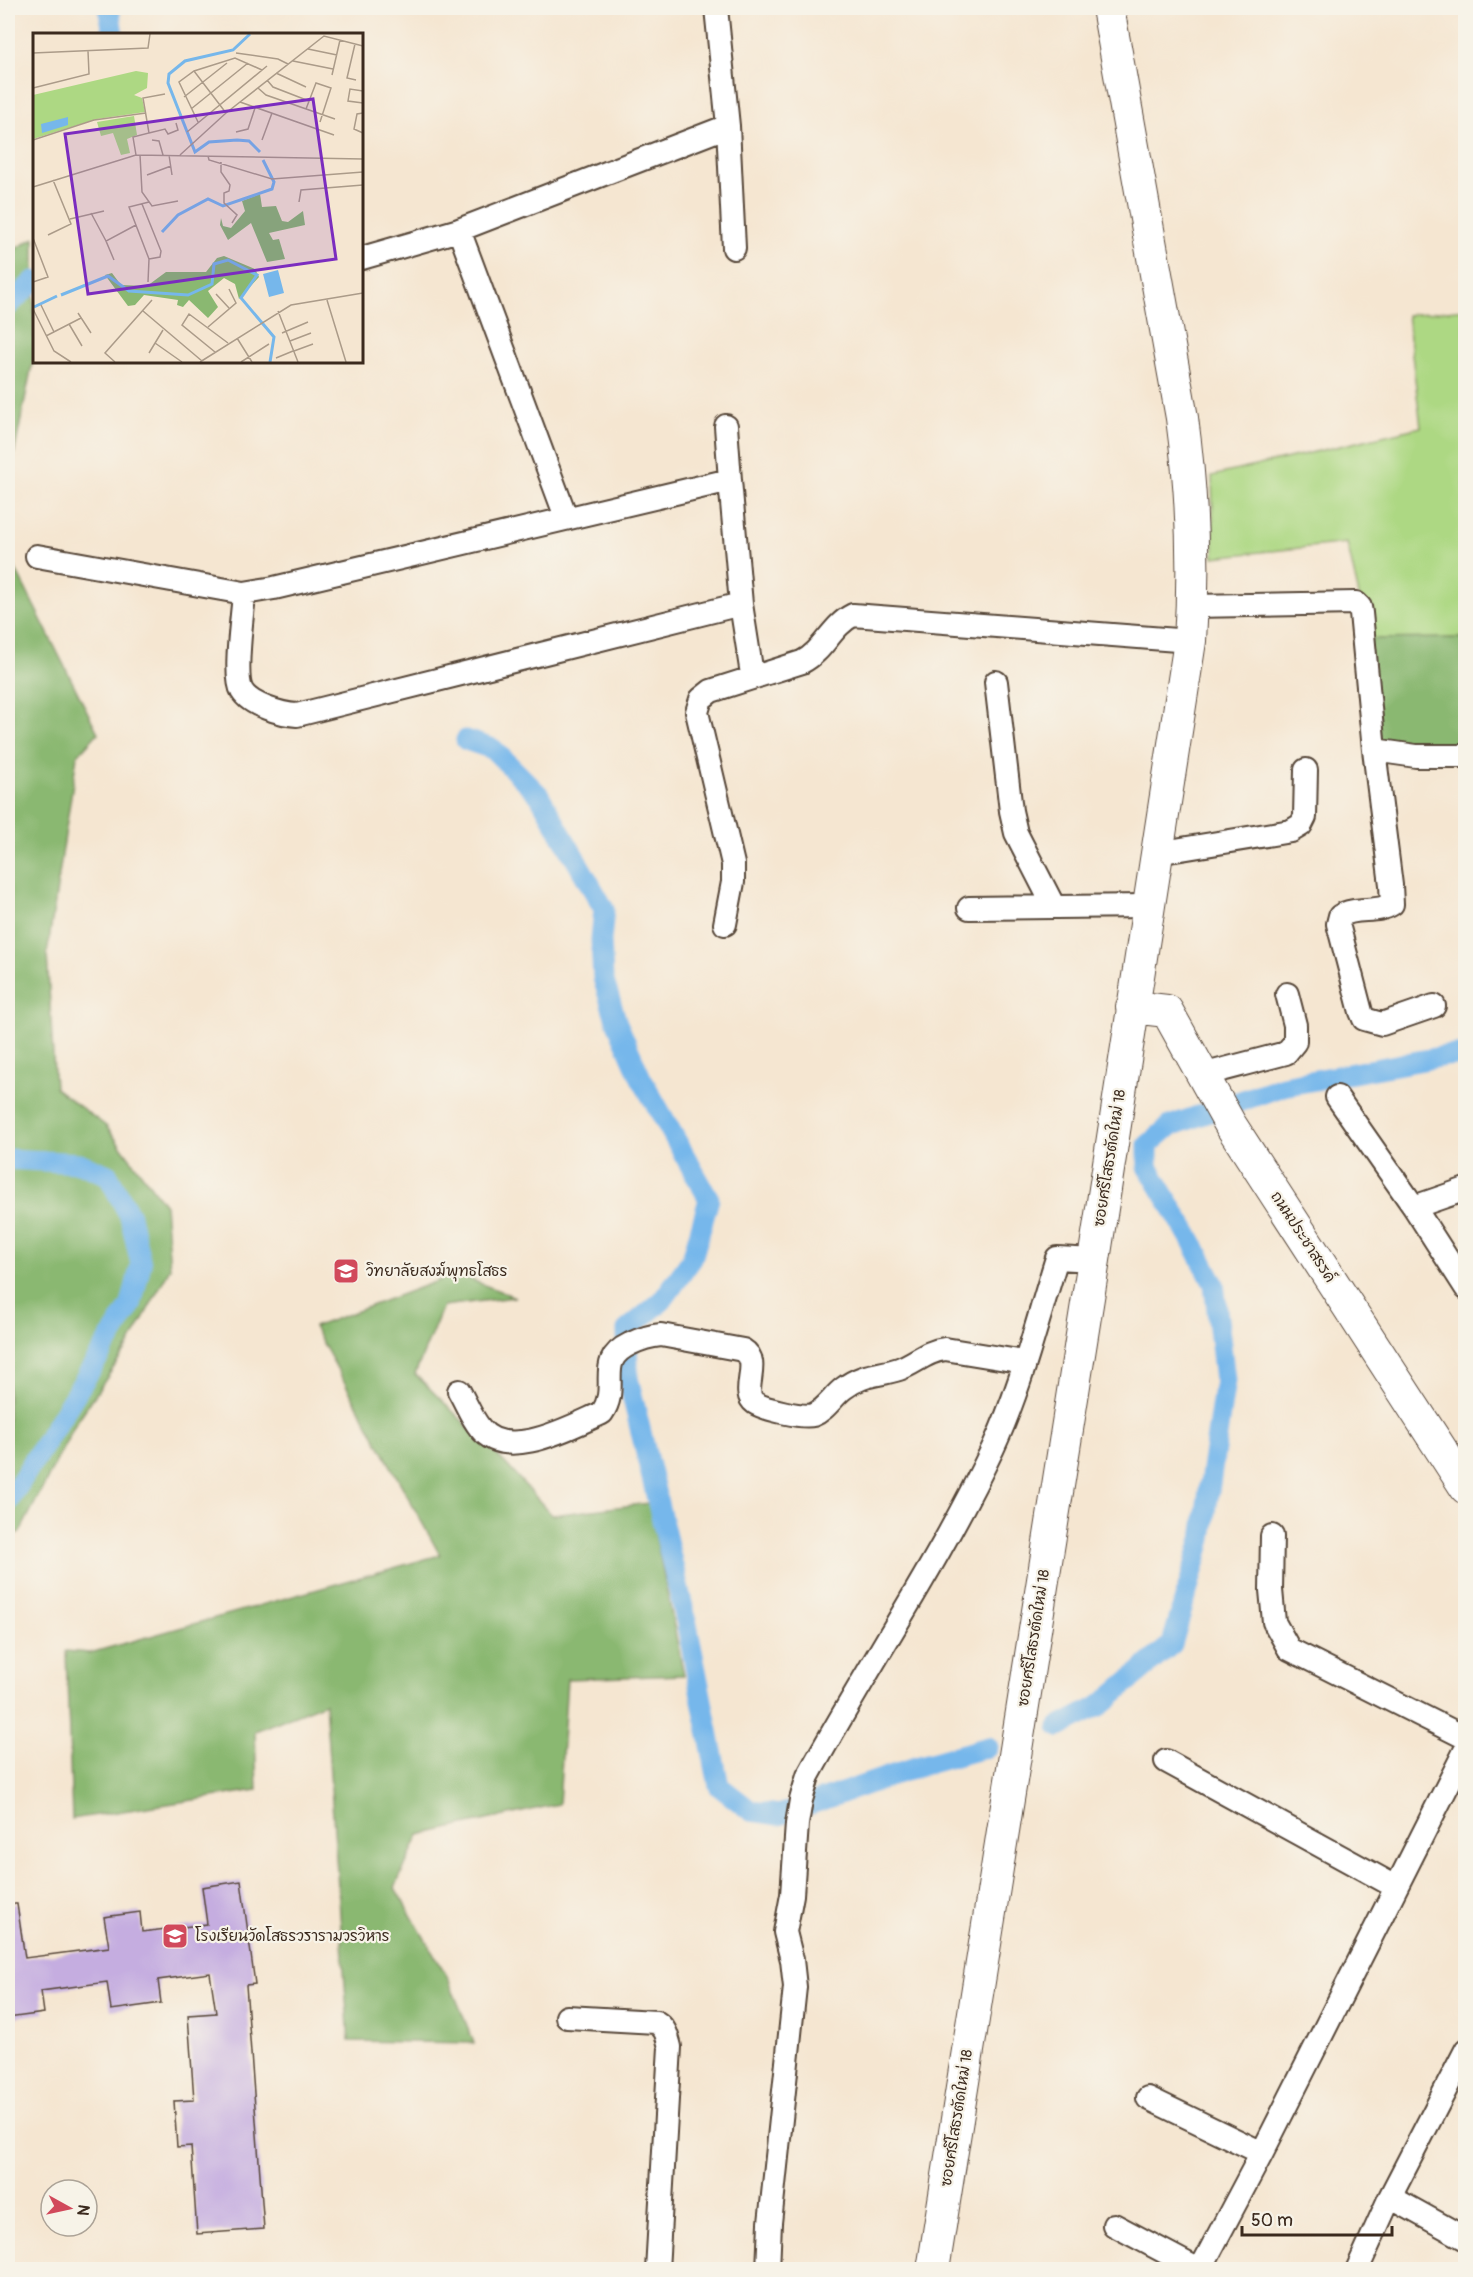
<svg xmlns="http://www.w3.org/2000/svg" width="1473" height="2277" font-family="Pangolin,'Playpen Sans Thai',sans-serif">
  <style>
    .green { fill: #add883; stroke: #748150; stroke-width: 1.5 }
    .forest { fill: #8ab871; stroke: #627148; stroke-width: 1.5 }
    .lines { fill: none; stroke-linecap: round; stroke-linejoin: round }
    .canal { stroke: #76b7eb; stroke-width: 21 }
    .building { fill: #c5ade0 }
    .street-casing { stroke: #574639; stroke-width: 26 }
    .secondary-casing { stroke: #574639; stroke-width: 34 }
    .street { stroke: #fff; stroke-width: 22 }
    .secondary { stroke: #fff; stroke-width: 32 }
    .labels { text-anchor: middle; dominant-baseline: central; stroke-width: 4.5; stroke-linejoin: round; paint-order: stroke }
    .street-label { font-size: 15px; fill: #3b2a1e; stroke: #f7f3e8 }
    .poi-label { font-size: 15px; fill: #3b2a1e; stroke: #f7f3e8; text-anchor: start }
    .inset-river { fill: none; stroke: #76b7eb; stroke-width: 3 }
    .inset-road { fill: none; stroke: #ab9b89; stroke-width: 1.5 }
    .view { fill: #7b2cbf; fill-opacity: 0.15; stroke: #7b2cbf; stroke-width: 3 }
    .inset-edge { fill: none; stroke: #3b2a1e; stroke-width: 3 }
  </style>
  <rect width="100%" height="100%" fill="#f7f3e8"/>
  <filter id="ink" filterUnits="userSpaceOnUse"><feTurbulence type="fractalNoise" baseFrequency=".0167" numOctaves="2"/><feDisplacementMap in="SourceGraphic" scale="12" xChannelSelector="R" yChannelSelector="G"/><feConvolveMatrix kernelMatrix="1 2 1 2 8 2 1 2 1" color-interpolation-filters="sRGB"/></filter>
  <filter id="wash" filterUnits="userSpaceOnUse"><feTurbulence type="fractalNoise" baseFrequency=".008" numOctaves="4" result="noise"/><feDisplacementMap in="SourceGraphic" scale="24" xChannelSelector="R" yChannelSelector="G"/><feGaussianBlur stdDeviation="1.35" result="paint"/><feColorMatrix in="noise" values="0 0 0 0 0 0 0 0 0 0 0 0 0 0 0 0 0 1.4 0 .05"/><feComposite in="paint" operator="in"/></filter>
  <g filter="url(#wash)">
    <rect width="100%" height="100%" fill="#f5e6d1"/>
    <!-- green -->
    <path class="green" d="M1465 309V638L1369 639 1347 543 1214 557 1212 476 1421 427 1407 315Z"/>
    <!-- forest -->
    <path class="forest" d="M34 238V355L14 454 8 504V253Z
      M8 554 98 733 77 756 47 954 55 1088 106 1126 165 1205 170 1268 129 1345 76 1423 20 1532 8 1537Z
      M1465 638V750L1397 748 1379 740 1369 639Z
      M456 1274 515 1297 443 1306 415 1374 505 1463 552 1515 649 1503 684 1675 567 1679 559 1804 419 1835 395 1888 447 1976 474 2043 349 2041 325 1703 255 1731 257 1790 72 1819 66 1651 90 1653 440 1555 314 1327Z"/>
    <g class="lines">
      <!-- canal -->
      <path class="canal" d="M109 8 113 34
        M8 306 34 281
        M466 740 493 749 539 795 604 909 601 940 603 978 617 1023 641 1078 709 1199 692 1259 662 1301 627 1330 628 1378 686 1620 719 1786 751 1811 779 1815 916 1767 988 1747
        M8 1159 79 1163 108 1175 130 1216 141 1264 131 1305 8 1502
        M1059 1727 1101 1705 1172 1644 1202 1539 1225 1380 1214 1284 1192 1241 1148 1167V1145L1170 1126 1283 1086 1445 1056 1466 1054"/>
    </g>
    <g id="blocks">
      <!-- building -->
      <path class="building" d="M241 1881 255 1984 246 1985 264 2229 197 2234 191 2146 177 2147 174 2101 194 2100 188 2015 216 2013 210 1973 158 1980 161 2003 111 2010 107 1982 41 1991 44 2013 8 2018V1904H17L25 1958 109 1947 104 1917 140 1912 142 1932 207 1924 202 1887Z"/>
    </g>
  </g>
  <g filter="url(#ink)">
    <use href="#blocks" fill-opacity="0" stroke="#574639" stroke-width="1.5"/>
    <g class="lines">
      <!-- street casing -->
      <g class="street-casing">
        <path id="street" d="M716 8 728 126 734 248
          M459 230 728 126
          M362 258 459 230 566 517
          M726 426 730 480
          M37 556 244 593 274 588 730 480 741 604 751 668
          M244 593C243 613 233 675 242 691 251 706 282 714 297 715L741 604
          M1192 606 1356 603 1360 607 1361 613 1374 750 1416 756H1466
          M996 682 1011 811 1016 833 1054 907
          M1374 750 1391 885 1392 904C1377 914 1355 906 1340 916L1338 924 1361 1012 1364 1019 1382 1024 1434 1006
          M1157 853 1291 831 1301 825 1305 817 1306 770
          M969 908 1148 906
          M725 924 733 882V864L697 712 701 699 711 691 802 662C824 651 831 626 853 615L1190 641
          M1202 1075 1286 1053 1295 1042V1025L1287 994
          M1337 1097 1414 1207 1466 1288
          M1414 1207 1466 1189
          M459 1391C466 1403 471 1417 480 1428 506 1463 572 1426 602 1413 621 1386 594 1361 630 1344 640 1339 650 1336 661 1335L743 1350C763 1362 739 1392 755 1403 764 1409 803 1418 813 1415 826 1410 833 1396 844 1388 864 1373 878 1376 899 1369 916 1363 926 1351 945 1349L1024 1362
          M1272 1536 1271 1590 1274 1622 1289 1649 1466 1738
          M1166 1761 1396 1887
          M567 2017 656 2022C666 2028 667 2036 670 2047L657 2270
          M1148 2098 1262 2153
          M1390 2197 1466 2239
          M1114 2225 1199 2270
          M768 2270 770 2223 795 1987 792 1960 785 1932 792 1895 797 1824 801 1800 808 1776C868 1666 939 1562 993 1448 1021 1388 1037 1321 1057 1258L1094 1260
          M1200 2270 1262 2153 1466 1749
          M1357 2270 1390 2197 1466 2050"/>
      </g>
      <!-- secondary casing -->
      <g class="secondary-casing">
        <path id="secondary" d="M1132 1007 1167 1011 1230 1124 1466 1488
          M933 2270 1094 1260 1190 641C1195 566 1192 492 1182 418L1108 8"/>
      </g>
      <!-- street -->
      <use href="#street" class="street"/>
      <!-- secondary -->
      <use href="#secondary" class="secondary"/>
    </g>
  </g>
  <!-- icons -->
  <defs>
    <g id="university-square" transform="scale(1.35)"><rect x="-9" y="-9" width="18" height="18" rx="4" fill="#d1495b" stroke="#f7f3e8"/><path d="M0-5L7-2L0 1L-7-2ZM-4 1L0 2.5L4 1V4Q0 6-4 4Z" fill="#fff"/></g>
    <g id="school-square" transform="scale(1.35)"><rect x="-9" y="-9" width="18" height="18" rx="4" fill="#d1495b" stroke="#f7f3e8"/><path d="M0-5L7-2L0 1L-7-2ZM-4 1L0 2.5L4 1V4Q0 6-4 4Z" fill="#fff"/></g>
  </defs>
  <g fill-rule="evenodd">
    <use href="#university-square" x="346" y="1271"/>
    <use href="#school-square" x="175" y="1936"/>
  </g>
  <g class="labels">
    <!-- street labels -->
    <g class="street-label">
      <text transform="translate(1110 1158) rotate(-81)">ซอยศรีโสธรตัดใหม่ 18</text>
      <text transform="translate(1303 1237) rotate(57)">ถนนประชาสรรค์</text>
      <text transform="translate(1034 1638) rotate(-81)">ซอยศรีโสธรตัดใหม่ 18</text>
      <text transform="translate(957 2118) rotate(-81)">ซอยศรีโสธรตัดใหม่ 18</text>
    </g>
    <!-- poi labels -->
    <g class="poi-label">
      <text x="366" y="1271">วิทยาลัยสงฆ์พุทธโสธร</text>
      <text x="195" y="1936">โรงเรียนวัดโสธรวรารามวรวิหาร</text>
    </g>
  </g>
  <!-- overview -->
  <g transform="translate(33 33)">
    <rect width="330" height="330" fill="#f5e6d1"/>
    <path d="M103 38 115 40 114 55 101 62 109 65 112 79 64 86 0 106V62ZM101 83 104 102 94 106 97 120 88 122 80 100 68 103 64 89Z" fill="#add883"/>
    <path d="M227 161 229 174 243 173 249 188 255 189 270 178 272 192 236 200 240 207 246 206 252 226 234 229 218 190 195 207 187 192 188 185 190 193 198 195 212 178 209 168ZM191 223 222 236 226 244 206 266 202 251 191 245 175 258 185 274 175 285 156 267 150 274 144 272 145 267 111 262 102 272 95 273 72 242 79 240 88 252 114 253 133 239H173L184 225Z" fill="#8ab871"/>
    <path d="M35 84V92L9 100 8 91ZM245 237 251 260 236 264 230 241Z" fill="#76b7eb"/>
    <path class="inset-river" d="M217 1 200 17 152 28 136 41 135 50 162 119 176 109 204 107 216 108 227 119M129 199 145 182 175 166 190 173 239 156 241 149 230 127M28 262 75 243 96 258 155 262 179 251 181 231 195 227 224 242 208 265 241 304 237 329M1 274 24 263"/>
    <path class="inset-road" d="M322 11 314 45 323 47M275 16 304 22M0 20 115 15 117 1M203 20 245 26 255 31M260 28 300 36M161 38 193 80M243 40 273 54M299 42 307 7M234 47 240 54 276 68M0 55 56 41 55 18M225 55 233 62 302 86M330 58 317 56 315 68 330 70M151 64 194 30M207 69 301 102M158 76 215 30M273 76 283 50 298 55 287 89M330 80 324 81 321 96 330 100M165 89 146 49 161 38 202 25 229 37M154 99 234 33M203 99 215 96 222 75M116 100 132 96 135 101 145 97 143 90M0 107 61 87 113 80M119 107 126 108 130 122M229 107 239 80M103 122 100 104 116 100 110 65 132 61M107 122 109 159 119 173 145 168M136 122 139 142M147 122 193 80 291 3 330 13M175 123 176 127 239 146 330 139M188 129V139L197 152 196 158 191 160V170L204 182 199 190M114 142 138 133M0 154 103 122 330 126M266 169 268 157 330 152M109 171 128 218 127 224 116 226M58 180 73 208M37 186 71 178M15 202 38 191 20 147M0 205 15 244 0 249M81 227 73 208 103 192M115 249 116 226 96 174 116 169M183 261 196 275M294 267 313 329M8 272 21 299M0 276 21 318 38 329M110 278 169 328M245 278 265 329M45 280 58 300M36 291 49 313M175 294 203 270 196 256M249 300 275 289M13 303 48 285M204 305 219 329M257 308 278 300M122 310 149 329M261 318 280 311M182 319 149 292 156 281 195 310M116 320 130 297M243 325 260 318M82 329 72 320 119 267M167 329 258 272 330 260M208 329 236 311"/>
    <path class="view" d="M280 66 303 226 55 261 32 101Z"/>
    <rect width="330" height="330" class="inset-edge"/>
  </g>
  <!-- margin -->
  <rect width="1473" height="2277" fill="none" stroke="#f7f3e8" stroke-width="30"/>
  <!-- north arrow -->
  <g transform="translate(69 2208) rotate(98)"><circle r="28" fill="#f7f3e8" stroke="#aca397" stroke-width="1.5"/>
  <path d="M0-4.5L10 22L0 15L-10 22Z" fill="#d1495b"/>
  <text y="-9" font-size="16" font-weight="bold" text-anchor="middle" fill="#3b2a1e">N</text>
  </g>
  <!-- scale -->
  <path d="M1242 2226v9h150v-9" fill="none" stroke="#3b2a1e" stroke-width="3"/>
  <text x="1251" y="2226" font-size="18" fill="#3b2a1e" stroke="#f7f3e8" stroke-width="4.5" paint-order="stroke">50 m</text>
</svg>
